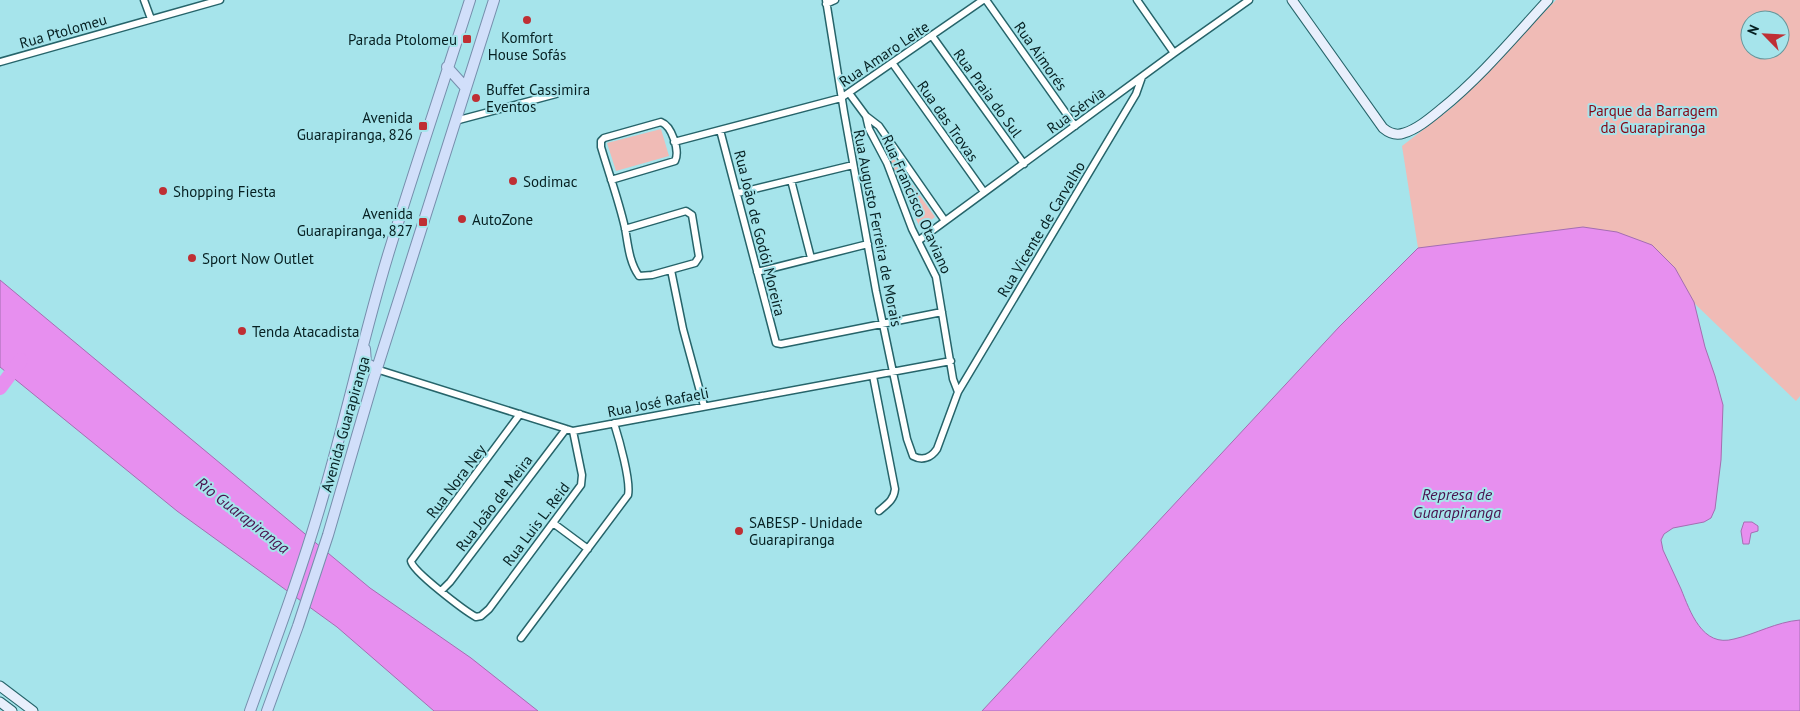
<svg xmlns="http://www.w3.org/2000/svg" width="1800" height="711" font-family="'PT Sans',sans-serif">
  <style>
    .green { fill: #f0bbb6; fill-rule: evenodd }
    .water { fill: #e78fef; stroke: #a46eb2 }
    .lines { fill: none; stroke-linecap: round; stroke-linejoin: round }
    .river { stroke: #e78fef; stroke-width: 14 }
    .street-casing { stroke: #26646a; stroke-width: 9 }
    .secondary-casing { stroke: #26646a; stroke-width: 11 }
    .primary-casing { stroke: #768eac; stroke-width: 12 }
    .street { stroke: #fff; stroke-width: 6 }
    .secondary { stroke: #e8effc; stroke-width: 9 }
    .primary { stroke: #d1dffa; stroke-width: 10 }
    .poi-dot { fill: #bf2f34; stroke: #a6e4eb; stroke-width: 2 }
    .labels { text-anchor: middle; dominant-baseline: central; stroke-width: 4; stroke-linejoin: round; paint-order: stroke }
    .street-label { font-size: 15px; fill: #062022; stroke: #a6e4eb }
    .poi-label { font-size: 15px; fill: #062022; stroke: #a6e4eb; text-anchor: start }
    .park-label { font-size: 15px; fill: #840817; stroke: #a6e4eb }
    .water-label { font-size: 16px; font-style: italic; fill: #49124e; stroke: #a6e4eb }
  </style>
  <rect width="100%" height="100%" fill="#a6e4eb"/>
  <!-- green -->
  <path class="green" d="M1556 0H1800V396L1796 401 1694 303 1705 347 1715 376 1723 405 1721 460 1715 509 1711 497 1390 276 1418 248 1402 146 1454 106ZM1750 20H1780V50H1750Z
    M661 129 669 156 616 171 607 143Z
    M883 143 935 217 920 228Z"/>
  <!-- water -->
  <path class="water" d="M1583 227 1617 232 1652 245 1675 268 1694 302 1705 347 1715 376 1723 405 1721 460 1715 509 1711 518 1704 522 1673 528 1664 534 1661 540 1663 550C1669 563 1675 576 1681 589 1690 611 1702 648 1734 639 1756 634 1776 622 1800 620V711H982L1339 327 1418 248Z
    M0 280 370 588 471 658 538 711H434L337 627 177 511 0 367Z
    M1744 522H1752L1758 526V531L1751 533 1749 544H1743L1741 531Z"/>
  <g class="lines">
    <!-- river -->
    <path class="river" d="M0 388 21 360"/>
    <!-- street casing -->
    <g class="street-casing">
      <path id="street" d="M144 0 151 19
        M826 0 844 112 876 291 907 439 913 456C922 461 931 458 937 449L958 392 953 379 936 277 912 229 887 163 869 129 866 116 849 93
        M986 0 1075 126
        M1137 0 1174 53
        M826 4 835 0
        M932 36 1024 164
        M0 62 220 0
        M893 64 984 192
        M866 116 879 126 945 221
        M455 121 556 94
        M720 130 776 343 781 344 942 312
        M674 142 841 98 983 0
        M611 180 675 161C680 151 672 126 661 122L604 138 601 141V147C609 174 619 201 625 228 628 244 629 262 639 276L652 275 695 263 699 257 692 215 686 211 625 229
        M791 180 811 258
        M738 193 853 165
        M918 241 1174 53 1249 0
        M671 270 683 329 704 406
        M757 272 868 244
        M376 369 573 431 951 361
        M873 376 895 489C894 500 887 504 879 511
        M958 392 1136 94 1142 77
        M520 414 411 561C412 571 465 611 476 617L481 616 489 609 581 485 582 475 573 431
        M553 523 588 549
        M441 591 450 582 566 429
        M521 638 628 495C631 481 619 439 614 423"/>
    </g>
    <!-- secondary casing -->
    <g class="secondary-casing">
      <path id="secondary" d="M1292 0 1383 128C1389 133 1396 136 1404 133 1417 129 1429 119 1440 110 1480 78 1514 37 1548 0
        M0 686 33 711
        M0 702 12 711"/>
    </g>
    <!-- primary casing -->
    <g class="primary-casing">
      <path id="primary" d="M447 67 466 88
        M365 349 366 363 376 369
        M250 711C276 639 303 567 324 493 347 414 364 334 388 255 414 170 443 85 470 0
        M267 711 298 626 328 535 373 381 494 0"/>
    </g>
    <!-- street -->
    <use href="#street" class="street"/>
    <!-- secondary -->
    <use href="#secondary" class="secondary"/>
    <!-- primary -->
    <use href="#primary" class="primary"/>
  </g>
  <!-- markers -->
  <g class="poi-dot">
    <circle cx="527" cy="20" r="5"/>
    <rect x="462" y="34" width="10" height="10" rx="2.5"/>
    <circle cx="476" cy="98" r="5"/>
    <rect x="418" y="121" width="10" height="10" rx="2.5"/>
    <circle cx="513" cy="181" r="5"/>
    <circle cx="163" cy="191" r="5"/>
    <circle cx="462" cy="219" r="5"/>
    <rect x="418" y="217" width="10" height="10" rx="2.5"/>
    <circle cx="192" cy="258" r="5"/>
    <circle cx="242" cy="331" r="5"/>
    <circle cx="739" cy="531" r="5"/>
  </g>
  <g class="labels">
    <!-- street labels -->
    <g class="street-label">
      <text transform="translate(63 31) rotate(-16)">Rua Ptolomeu</text>
      <text transform="translate(884 54) rotate(-34)">Rua Amaro Leite</text>
      <text transform="translate(1041 56) rotate(55)">Rua Aimorés</text>
      <text transform="translate(988 93) rotate(54)">Rua Praia do Sul</text>
      <text transform="translate(1076 110) rotate(-36)">Rua Sérvia</text>
      <text transform="translate(948 121) rotate(55)">Rua das Trovas</text>
      <text transform="translate(917 204) rotate(66)">Rua Francisco Otaviano</text>
      <text transform="translate(878 228) rotate(79)">Rua Augusto Ferreira de Morais</text>
      <text transform="translate(1041 229) rotate(-59)">Rua Vicente de Carvalho</text>
      <text transform="translate(760 233) rotate(76)">Rua João de Godói Moreira</text>
      <text transform="translate(658 402) rotate(-11)">Rua José Rafaeli</text>
      <text transform="translate(345 424) rotate(-74)">Avenida Guarapiranga</text>
      <text transform="translate(456 481) rotate(-53)">Rua Nora Ney</text>
      <text transform="translate(494 503) rotate(-53)">Rua João de Meira</text>
      <text transform="translate(536 524) rotate(-53)">Rua Luis L. Reid</text>
    </g>
    <!-- poi labels -->
    <g class="poi-label">
      <text x="527" y="37" text-anchor="middle">Komfort<tspan x="527" dy="17">House Sofás</tspan></text>
      <text x="457" y="39" text-anchor="end">Parada Ptolomeu</text>
      <text x="486" y="89">Buffet Cassimira<tspan x="486" dy="17">Eventos</tspan></text>
      <text x="413" y="117" text-anchor="end">Avenida<tspan x="413" dy="17">Guarapiranga, 826</tspan></text>
      <text x="523" y="181">Sodimac</text>
      <text x="173" y="191">Shopping Fiesta</text>
      <text x="413" y="213" text-anchor="end">Avenida<tspan x="413" dy="17">Guarapiranga, 827</tspan></text>
      <text x="472" y="219">AutoZone</text>
      <text x="202" y="258">Sport Now Outlet</text>
      <text x="252" y="331">Tenda Atacadista</text>
      <text x="749" y="522">SABESP - Unidade<tspan x="749" dy="17">Guarapiranga</tspan></text>
    </g>
    <!-- park labels -->
    <g class="park-label">
      <text x="1653" y="110">Parque da Barragem<tspan x="1653" dy="17">da Guarapiranga</tspan></text>
    </g>
    <!-- water labels -->
    <g class="water-label">
      <text x="1457" y="494">Represa de<tspan x="1457" dy="18">Guarapiranga</tspan></text>
      <text transform="translate(243 515) rotate(38)">Rio Guarapiranga</text>
    </g>
  </g>
  <!-- north arrow -->
  <g transform="translate(1765 35) rotate(294)"><circle r="24" fill="#a6e4eb" stroke="#66969b"/>
  <path d="M0-4L9 19L0 12L-9 19Z" fill="#bf2f34"/>
  <text y="-8" font-size="14" font-weight="bold" text-anchor="middle" fill="#062022">N</text>
  </g>
</svg>
